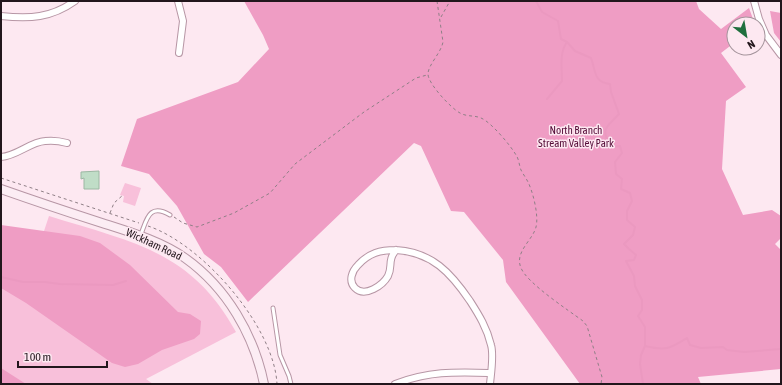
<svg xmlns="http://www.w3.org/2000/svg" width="782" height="385" font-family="'Asap Condensed',sans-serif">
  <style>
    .green { fill: #f8c0da }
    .forest { fill: #ef9dc4 }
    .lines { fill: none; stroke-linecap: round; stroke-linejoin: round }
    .stream { stroke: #eb99c0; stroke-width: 2 }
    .building { fill: #c0ddc7; stroke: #9cb8a3 }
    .lane-casing { stroke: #b796a5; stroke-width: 5 }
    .street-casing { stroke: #b796a5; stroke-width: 8 }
    .secondary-casing { stroke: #b796a5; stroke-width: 10 }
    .path { stroke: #8f7f86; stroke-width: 1; stroke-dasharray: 3 3; stroke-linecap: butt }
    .lane { stroke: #fff; stroke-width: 3 }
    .street { stroke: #fff; stroke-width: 6 }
    .secondary { stroke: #fcedf4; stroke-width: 8 }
    .labels { text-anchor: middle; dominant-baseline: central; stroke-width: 3; stroke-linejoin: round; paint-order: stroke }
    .park-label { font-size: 11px; fill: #550d38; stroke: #fde8f1 }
    .street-label { font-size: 11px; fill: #22161c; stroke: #fde8f1 }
  </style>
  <rect width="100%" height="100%" fill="#fde8f1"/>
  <!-- green -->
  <path class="green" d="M125 183 141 188 135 206 123 202 124 196 120 195Z
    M49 216C131 242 191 250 236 332L146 379 153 384H1V231L43 234Z"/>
  <!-- forest -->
  <path class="forest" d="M244 1H696L699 9 721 29 749 8 753 19 751 24H734V43L721 53 746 87 726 101 722 169 743 215 772 210 781 216V238L775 244 781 250V369L698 377 701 384H580L506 282 503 260 464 212 451 211 421 146 414 143 248 302 221 267 204 254 177 206 149 174 121 166 137 119 238 82 269 49 263 35Z
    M770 11 781 13V42L774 33Z
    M1 225 80 236 100 243 130 265 178 312 190 314 201 321 200 334 194 339 162 350 138 364 125 367 112 363 26 303 1 288Z
    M1 368 26 384H1Z"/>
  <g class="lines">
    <!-- stream -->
    <path class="stream" d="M536 1 542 12 558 21 561 39 567 42 575 51 591 58C596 71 593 82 610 84L611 92 619 114C606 128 600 128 611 147L620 146 622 153 615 162 616 174 622 179 621 189 630 193 632 201 627 211V220L635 227 633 235 624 244 629 249 636 255 634 260 626 261 634 276 635 286 642 300V310L638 316 645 327V346L641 355 640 364 643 384
      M547 99 562 81C562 68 559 53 567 42
      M1 277 23 282H45L60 284 113 285 126 281
      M645 346C666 351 669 349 687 338L690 345 701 348 723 347 727 350 744 352 781 349"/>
  </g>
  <!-- building -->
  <path class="building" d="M99 171V189H84V178L81 179V172Z"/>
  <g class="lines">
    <!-- lane casing -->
    <g class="lane-casing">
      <path id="lane" d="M141 234C147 219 149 203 170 215
        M273 308 280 355 289 376 291 384"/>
    </g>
    <!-- street casing -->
    <g class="street-casing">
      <path id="street" d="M178 1 183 21 179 53
        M754 1 759 19 766 35 781 55
        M1 16C30 19 51 18 75 1
        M1 157C17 156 30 142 45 141 53 140 60 141 67 143
        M396 250C387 261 393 266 388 276 383 285 365 298 355 288 348 281 352 271 358 265 369 253 380 250 396 250 432 252 451 273 470 301 479 315 487 328 491 345 494 355 491 373 490 384
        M395 384C430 371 454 372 491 373"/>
    </g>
    <!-- secondary casing -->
    <g class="secondary-casing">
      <path id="secondary" d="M1 189C35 201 68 212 102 223 130 232 161 241 185 258 227 288 254 335 264 384"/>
    </g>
    <!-- path -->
    <path class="path" d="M437 1 443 42C441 53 428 65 428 74 428 84 452 109 460 113 467 117 474 115 481 118 491 122 511 146 516 155 519 159 519 165 521 170 523 174 526 178 528 182 533 192 539 216 536 227 533 240 514 252 521 268 527 283 568 310 583 321L587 326 602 377 601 384
      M441 17 450 1
      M1 178 139 223
      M110 213 114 203 123 195
      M174 217 183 223 197 227 234 213 270 193 295 164 364 112 416 78 427 75
      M148 226C202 244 274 326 277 384"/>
    <!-- lane -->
    <use href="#lane" class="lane"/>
    <!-- street -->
    <use href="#street" class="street"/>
    <!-- secondary -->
    <use href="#secondary" class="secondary"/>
  </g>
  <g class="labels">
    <!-- park labels -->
    <g class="park-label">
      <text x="576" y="130">North Branch<tspan x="576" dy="13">Stream Valley Park</tspan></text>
    </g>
    <!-- street labels -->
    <g class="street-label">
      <text transform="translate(154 244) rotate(25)">Wickham Road</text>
    </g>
  </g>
  <!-- border -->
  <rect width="782" height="385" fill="none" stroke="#22161c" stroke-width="4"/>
  <!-- north arrow -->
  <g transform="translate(746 36) rotate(149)"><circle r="19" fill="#fde8f1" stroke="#a5949c"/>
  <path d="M0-3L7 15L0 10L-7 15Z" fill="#206f3e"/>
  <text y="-6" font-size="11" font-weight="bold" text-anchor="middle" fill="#22161c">N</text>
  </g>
  <!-- scale -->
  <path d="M18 361v6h89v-6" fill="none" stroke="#22161c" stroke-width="2"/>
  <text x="24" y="361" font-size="12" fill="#22161c" stroke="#fde8f1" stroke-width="3" paint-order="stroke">100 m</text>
</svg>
